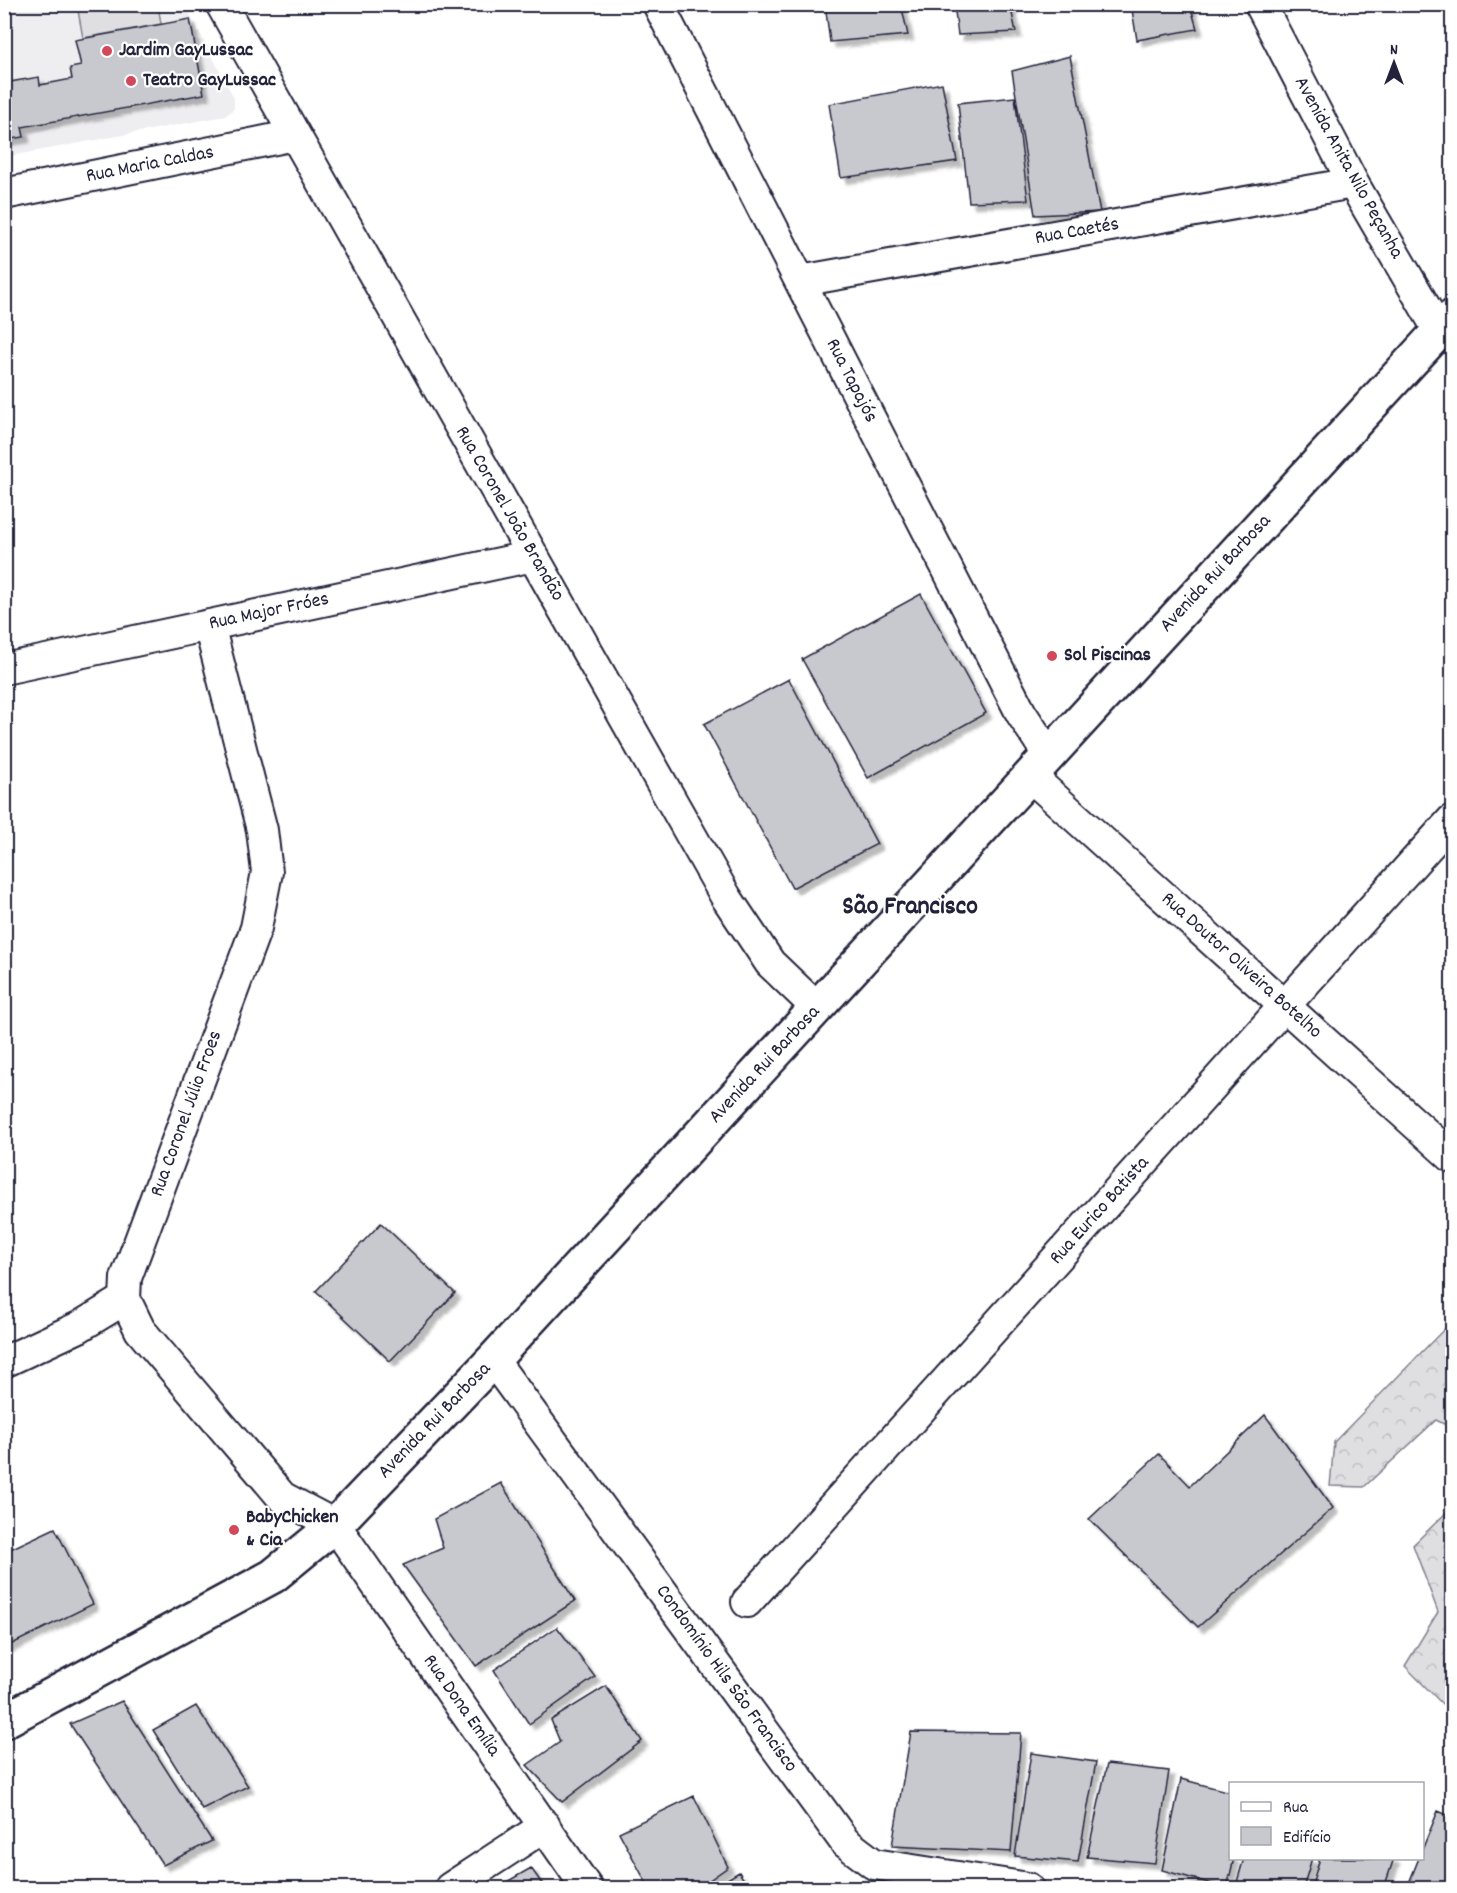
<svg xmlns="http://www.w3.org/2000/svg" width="1457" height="1893" font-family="Dekko,sans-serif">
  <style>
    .built { fill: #eeeef1 }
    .forest { fill: url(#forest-crowns); stroke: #80808e; stroke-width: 1.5 }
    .pitch { fill: #dfdfe2; stroke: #80808e; stroke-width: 1.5 }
    .building { fill: #c8c8cf; stroke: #22223b; stroke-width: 1.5; filter: url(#shadow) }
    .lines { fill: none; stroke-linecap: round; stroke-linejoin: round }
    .street-casing { stroke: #22223b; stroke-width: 34 }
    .secondary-casing { stroke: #22223b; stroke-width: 38 }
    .street { stroke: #fff; stroke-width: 30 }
    .secondary { stroke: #fff; stroke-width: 33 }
    .poi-dot { fill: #d1495b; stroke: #fff; stroke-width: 2 }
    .labels { text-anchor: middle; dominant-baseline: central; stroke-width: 4.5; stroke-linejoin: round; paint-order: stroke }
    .poi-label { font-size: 20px; font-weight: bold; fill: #22223b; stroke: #fff; text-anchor: start }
    .street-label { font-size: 20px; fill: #22223b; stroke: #fff }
    .district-label { font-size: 26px; font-weight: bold; fill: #22223b; stroke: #fff }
  </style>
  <defs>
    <pattern id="forest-crowns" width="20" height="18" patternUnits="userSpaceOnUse" patternTransform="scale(1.5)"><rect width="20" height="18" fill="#dfdfe2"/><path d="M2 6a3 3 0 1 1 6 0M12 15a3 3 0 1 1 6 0" fill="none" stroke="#bfbfc3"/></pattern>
    <filter id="shadow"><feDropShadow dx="5.5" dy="5.5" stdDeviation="1.5" flood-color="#0004"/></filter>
  </defs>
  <rect width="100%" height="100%" fill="#fff"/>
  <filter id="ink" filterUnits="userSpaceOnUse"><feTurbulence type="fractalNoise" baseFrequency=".0167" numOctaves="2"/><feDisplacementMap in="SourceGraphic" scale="12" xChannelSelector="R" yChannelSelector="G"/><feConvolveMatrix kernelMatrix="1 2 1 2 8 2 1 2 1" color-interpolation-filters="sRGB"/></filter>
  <g filter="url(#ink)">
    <!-- built -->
    <path class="built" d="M5 5H185L234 98V109L225 116 5 157Z"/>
    <!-- forest -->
    <path class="forest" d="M1452 1321V1428L1436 1420 1364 1487 1330 1486 1334 1442Z
      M1452 1507V1714L1405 1666 1438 1612 1413 1545Z"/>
    <!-- pitch -->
    <path class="pitch" d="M77 5H158L161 24 83 38Z"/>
    <!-- building -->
    <path class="building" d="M825 4H901L908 35 830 42Z
      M954 4H1010L1016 32 958 35Z
      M1131 4H1190L1197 29 1137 40Z
      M190 19 204 94 22 127 24 137 4 140V83L39 77 40 85 72 79 70 68 81 66 75 40Z
      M1070 56 1100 212 1035 215 1012 71Z
      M942 83 957 161 841 178 829 104Z
      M1015 97 1028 200 969 202 958 103Z
      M921 594 986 713 868 778 802 659Z
      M789 679 877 844 792 888 704 724Z
      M381 1223 455 1293 390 1361 316 1291Z
      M1265 1415 1333 1508 1198 1627 1089 1519 1159 1454 1190 1486Z
      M501 1483 575 1601 476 1666 403 1565 443 1548 434 1519Z
      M55 1528 93 1604 4 1648V1552Z
      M557 1627 595 1677 529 1724 494 1670Z
      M606 1686 642 1741 562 1802 527 1765 560 1742 551 1720Z
      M122 1701 212 1841 163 1865 70 1724Z
      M196 1706 248 1786 202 1809 153 1730Z
      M911 1732 1021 1733 1011 1852 892 1846Z
      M1031 1753 1096 1762 1078 1862 1015 1856Z
      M1107 1764 1169 1771 1155 1863 1087 1857Z
      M1181 1779 1230 1792V1858H1234L1227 1888 1162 1870Z
      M694 1796 728 1867 698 1888H649L619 1832Z
      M1438 1811 1452 1817V1888H1407L1419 1858H1422V1850Z
      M1244 1858H1312L1303 1888H1261L1237 1882Z
      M1320 1858H1394L1384 1888H1311Z
      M531 1868 545 1888H496Z
      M739 1872 749 1888H712Z"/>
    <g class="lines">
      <!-- street casing -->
      <g class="street-casing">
        <path id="street" d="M221 4 726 897 770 963 817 1008
          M658 4 1021 713 1049 756
          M1260 4 1353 183 1439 331
          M4 194 295 135
          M800 281 1353 183
          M209 625 262 830 267 872 256 928 126 1278 125 1299 140 1330 282 1497 335 1525 587 1888
          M4 669 533 556
          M1030 776 1452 1157
          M493 1360 845 1842 874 1864 1028 1888
          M4 1362 79 1327 125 1299
          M747 1602 1452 820
          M450 1888 545 1826"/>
      </g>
      <!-- secondary casing -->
      <g class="secondary-casing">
        <path id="secondary" d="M4 1721 273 1576 335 1525 493 1360 1452 317"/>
      </g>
      <!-- street -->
      <use href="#street" class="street"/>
      <!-- secondary -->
      <use href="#secondary" class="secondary"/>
    </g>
  </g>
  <!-- markers -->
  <g class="poi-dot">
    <circle cx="107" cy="51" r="6"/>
    <circle cx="131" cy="81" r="6"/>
    <circle cx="1052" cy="656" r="6"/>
    <circle cx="234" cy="1530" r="6"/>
  </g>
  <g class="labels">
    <!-- poi labels -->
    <g class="poi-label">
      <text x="119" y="51">Jardim GayLussac</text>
      <text x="143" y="81">Teatro GayLussac</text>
      <text x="1064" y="656">Sol Piscinas</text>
      <text x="246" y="1518">BabyChicken<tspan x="246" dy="23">&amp; Cia</tspan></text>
    </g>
    <!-- street labels -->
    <g class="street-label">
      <text transform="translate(150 165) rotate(-11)">Rua Maria Caldas</text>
      <text transform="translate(1348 168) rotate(61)">Avenida Anita Nilo Peçanha</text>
      <text transform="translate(1077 232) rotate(-10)">Rua Caetés</text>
      <text transform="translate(851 381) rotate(63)">Rua Tapajós</text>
      <text transform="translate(509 514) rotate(60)">Rua Coronel João Brandão</text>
      <text transform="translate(1216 574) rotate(-47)">Avenida Rui Barbosa</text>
      <text transform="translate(269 612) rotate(-12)">Rua Major Fróes</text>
      <text transform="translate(1241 966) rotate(42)">Rua Doutor Oliveira Botelho</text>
      <text transform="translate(765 1065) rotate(-47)">Avenida Rui Barbosa</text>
      <text transform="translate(187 1114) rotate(-70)">Rua Coronel Júlio Froes</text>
      <text transform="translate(1100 1211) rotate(-48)">Rua Eurico Batista</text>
      <text transform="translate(435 1421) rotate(-46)">Avenida Rui Barbosa</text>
      <text transform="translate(726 1679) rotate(54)">Condomínio Hils São Francisco</text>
      <text transform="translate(461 1706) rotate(55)">Rua Dona Emília</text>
    </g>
    <!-- district labels -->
    <g class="district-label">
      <text x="910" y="907">São Francisco</text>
    </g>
  </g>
  <!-- margin -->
  <rect width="1457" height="1893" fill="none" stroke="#fff" stroke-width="24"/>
  <rect x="12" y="12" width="1433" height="1869" fill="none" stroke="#22223b" stroke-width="2" filter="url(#ink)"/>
  <!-- legend -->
  <rect x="1229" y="1782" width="195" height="78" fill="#ffffff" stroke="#a7a7b1" stroke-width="1.5"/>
  <rect x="1241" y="1802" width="30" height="9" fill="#ffffff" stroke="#a7a7b1" stroke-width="1.5"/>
  <text x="1283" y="1812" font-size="18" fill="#22223b">Rua</text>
  <rect x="1241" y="1827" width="30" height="18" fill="#c8c8cf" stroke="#a7a7b1" stroke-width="1.5"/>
  <text x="1283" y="1842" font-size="18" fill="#22223b">Edifício</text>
  <!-- north arrow -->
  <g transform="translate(1394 63)" stroke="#ffffff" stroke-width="4.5" paint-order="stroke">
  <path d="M0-4.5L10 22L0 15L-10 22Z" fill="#22223b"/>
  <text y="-9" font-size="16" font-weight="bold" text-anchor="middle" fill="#22223b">N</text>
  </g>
</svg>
